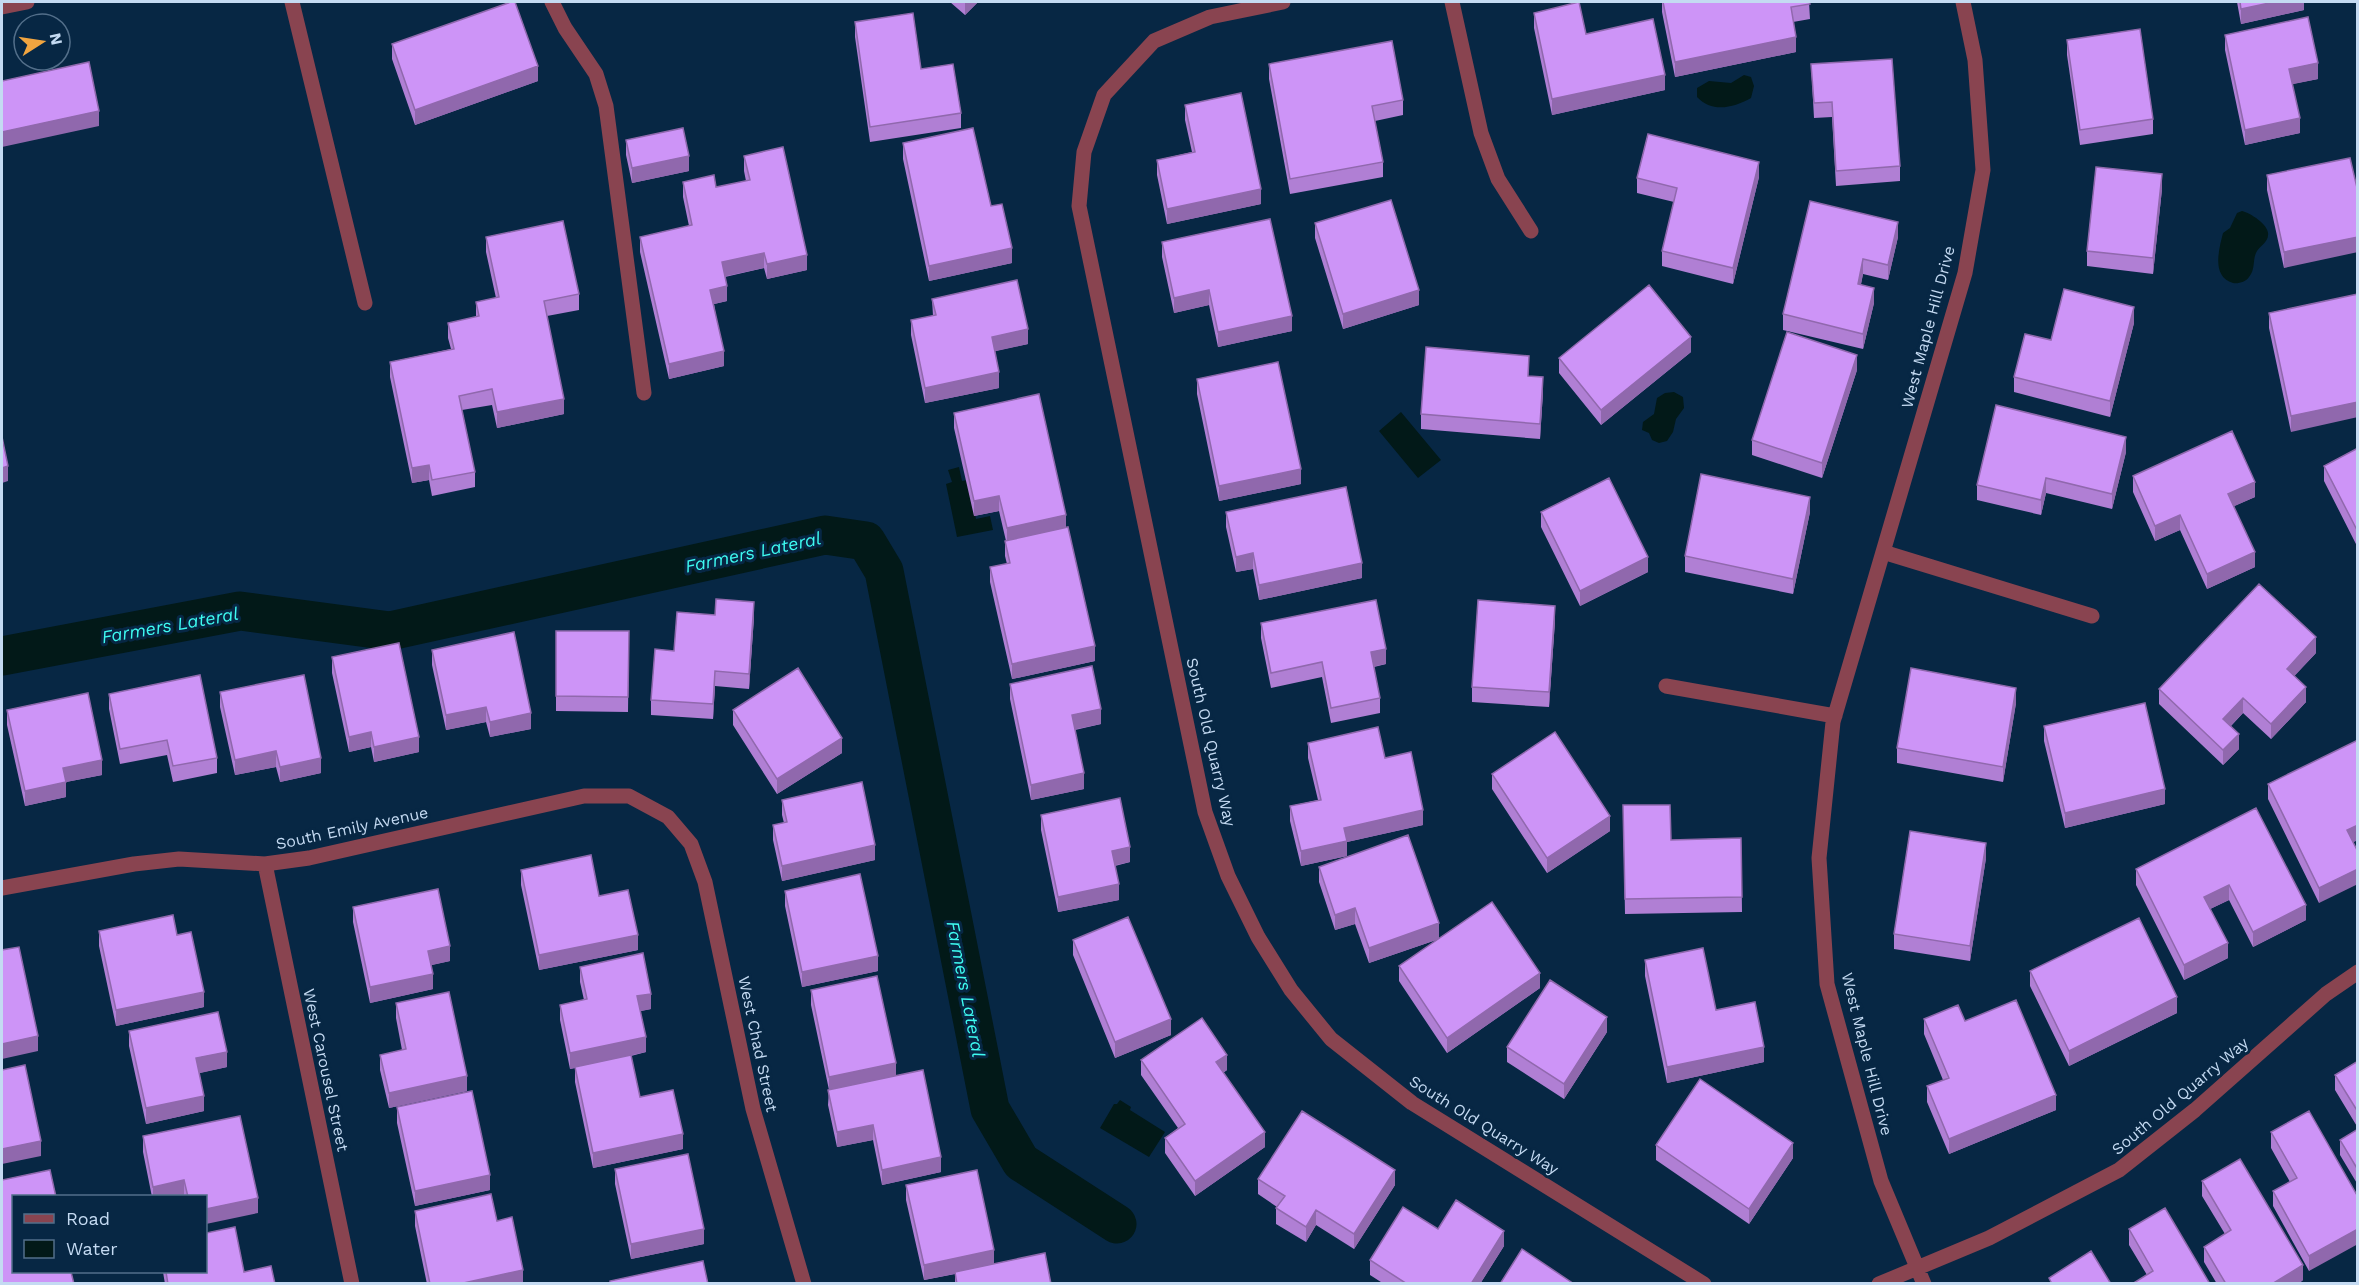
<svg xmlns="http://www.w3.org/2000/svg" width="2359" height="1285" font-family="'Work Sans',sans-serif">
  <style>
    .water { fill: #021918 }
    .lines { fill: none; stroke-linecap: round; stroke-linejoin: round }
    .canal { stroke: #021918; stroke-width: 39 }
    .service { stroke: #894450; stroke-width: 15 }
    .minor { stroke: #894450; stroke-width: 15 }
    .wall { fill: #b07fd4 }
    .shaded-wall { fill: #9068ad }
    .building { fill: #cd94f7; stroke: #9068ad; stroke-width: 1.5 }
    .labels { text-anchor: middle; dominant-baseline: central; stroke-width: 6; stroke-linejoin: round; paint-order: stroke }
    .street-label { font-size: 16px; fill: #c4daf2; stroke: #072744 }
    .water-label { font-size: 18px; font-style: italic; fill: #3efbf2; stroke: #072744 }
  </style>
  <rect width="100%" height="100%" fill="#072744"/>
  <!-- water -->
  <path class="water" d="M1744 75 1751 77 1754 86 1751 98C1733 108 1712 113 1697 97V88L1709 81 1731 83Z
    M2242 211C2251 213 2270 226 2268 235 2268 242 2261 245 2257 251 2252 259 2256 269 2249 277 2246 282 2238 284 2233 283 2211 277 2219 249 2223 233L2230 228 2237 213Z
    M1674 392 1683 397 1684 408 1676 419 1673 432 1667 441 1659 443 1652 440 1649 433 1642 430 1643 422 1654 414 1657 398 1665 393Z
    M1401 412 1441 460 1418 478 1379 431Z
    M959 467 962 481 968 480 976 519 990 516 993 530 957 537 946 484 952 482 948 470Z
    M1120 1100 1131 1107 1130 1110 1165 1132 1149 1157 1100 1128 1114 1104H1117Z"/>
  <g class="lines">
    <!-- canal -->
    <path class="canal" d="M2 656 240 611 390 631 825 535 866 541 884 571 990 1109 1021 1162 1117 1224"/>
    <!-- service -->
    <path class="service" d="M292 2 365 303
      M552 2 565 28 596 74 606 106 644 393"/>
    <!-- minor -->
    <path class="minor" d="M1283 2 1210 17 1154 41 1104 95 1084 152 1079 206 1205 812 1228 876 1258 937 1291 990 1331 1039 1412 1103 1704 1284
      M1452 2 1481 133 1498 179 1531 231
      M2 7 27 2
      M1883 552 2092 616
      M1666 686 1835 716
      M265 864 352 1284
      M2 888 134 864 179 859 265 864 309 858 584 796H629L668 817 691 844 705 882 753 1109 804 1284
      M1879 1284 1989 1238 2119 1170 2195 1110 2326 994 2358 972
      M1924 1284 1881 1181 1827 984 1819 858 1833 722 1965 273 1983 170 1975 60 1963 2"/>
  </g>
  <!-- wall -->
  <path class="wall" d="M950 2H978L965 15Z
    M1662 2H1809L1810 19 1793 22 1796 52 1675 77 1662 12Z
    M2237 2H2304V10L2241 24Z
    M1534 13 1586 34 1665 90 1552 115 1534 28Z
    M855 22 921 69 961 113V128L870 142 855 37Z
    M2225 35 2318 79 2292 84 2300 133 2245 145 2225 50Z
    M2067 40 2153 119V134L2080 145 2067 55Z
    M392 44 538 81 415 125 392 59Z
    M1269 64 1403 100V115L1375 121 1383 162V177L1290 194 1269 79Z
    M1811 64 1900 166V181L1836 186 1832 117 1814 118Z
    M1185 105 1261 204 1167 224 1157 175V160L1192 152 1185 120Z
    M626 140 689 171 632 183 626 155Z
    M903 143 991 206 1012 263 929 281 903 159Z
    M744 156 807 270 767 279 764 268 725 277 727 301 714 304 724 366 669 379 640 252V237L689 226 683 197V182L716 187 746 181 744 171Z
    M2350 158 2284 268 2267 190V175Z
    M1759 177 1733 284 1662 266V251L1674 202 1637 193V178Z
    M2162 189 2153 274 2087 266V251Z
    M1810 201 1898 237 1888 280 1863 274 1861 284 1874 303 1863 349 1783 330V314Z
    M1315 223 1419 305 1343 329 1315 238Z
    M486 237 579 294V310L547 316 564 414 497 428 492 405 462 410 475 472V487L432 496 429 480 412 483 390 377V362L451 349 448 338V323L476 317V302L496 298 486 252Z
    M1162 242 1292 331 1218 347 1209 305 1174 313 1162 257Z
    M2358 294 2291 432 2269 328V313Z
    M932 299 1028 344 995 351 999 388 925 403 911 335V320L933 316Z
    M2134 323 2110 417 2014 392V377L2051 340Z
    M1691 352 1601 425 1559 373V358Z
    M1857 370 1822 478 1752 455V440Z
    M1197 379 1301 484 1219 501 1197 394Z
    M1543 392 1540 439 1421 429V414Z
    M954 413 1066 528 1095 661 1012 679 990 582V567L1007 564 1005 556V541H1006L999 511 974 516 954 428Z
    M2358 448V548L2324 481V466Z
    M2126 452 2112 509 2046 493 2041 515 1977 500V485Z
    M2133 476 2255 497 2234 506 2255 567 2207 589 2180 530 2155 541 2133 492Z
    M1226 512 1362 578 1259 600 1253 569 1236 572 1226 527Z
    M1541 512 1648 572 1580 606 1541 527Z
    M1810 512 1793 594 1685 572V556Z
    M754 617 749 689 715 686 713 719 651 715V700L674 651Z
    M1555 621 1549 707 1472 702V687Z
    M1261 623 1386 664 1374 667 1380 698V713L1331 723 1322 677 1271 688 1261 638Z
    M556 631H629L628 712 556 711Z
    M432 650 531 729 490 737 486 722 446 730 432 665Z
    M2316 653 2294 676 2306 702 2271 739 2243 713 2231 726 2239 749 2223 765 2159 704V689Z
    M332 657 419 752 374 762 371 747 349 752 332 673Z
    M1010 684 1101 724 1075 730 1084 789 1031 800 1010 699Z
    M220 692 321 773 280 782 276 767 235 775 220 707Z
    M109 694 217 758V773L173 782 167 755 120 764 109 709Z
    M2016 703 2003 782 1897 763V748Z
    M7 710 102 775 66 782V797L25 806 7 725Z
    M733 710 842 753 777 794 733 725Z
    M2044 726 2165 804 2065 828 2044 741Z
    M2358 740V840L2353 842 2319 903 2268 799V784Z
    M1308 743 1385 758 1423 825 1347 842V856L1301 866 1290 821V806L1318 800 1308 758Z
    M1492 774 1610 831 1547 873 1492 789Z
    M782 800 875 860 782 881 773 840V825L784 823 782 815Z
    M1623 805 1671 840 1741 838 1742 912 1625 914Z
    M2256 808 2306 920 2253 947 2229 900 2210 909 2228 958 2184 980 2136 885V869Z
    M1041 815 1130 862 1115 866 1119 900 1058 912 1041 830Z
    M1986 858 1970 961 1894 949V934Z
    M1319 867 1439 939 1369 963 1355 924 1335 930 1319 882Z
    M521 870 599 896 638 950 539 970 521 885Z
    M785 891 878 971 802 987 785 906Z
    M353 907 450 961 431 965 433 989 370 1003 353 922Z
    M99 931 177 935 204 1007 116 1026 99 946Z
    M1073 940 1171 1035 1115 1058 1073 955Z
    M1645 960 1716 1010 1764 1062 1667 1083 1645 976Z
    M1399 966 1540 988 1447 1053 1399 981Z
    M580 967 651 1009 640 1011 646 1052 631 1056 640 1097 683 1149 593 1168 575 1082V1068L570 1069 560 1020V1005L584 1000 580 982Z
    M2030 971 2177 1013 2069 1066 2030 986Z
    M811 990 896 1076 941 1172 882 1185 873 1140 837 1147 828 1105 829 1090 811 1005Z
    M396 1003 467 1091 389 1108 380 1070V1055L402 1050 396 1018Z
    M1924 1019 1965 1021 2056 1110 1949 1154 1927 1102V1086L1943 1080 1924 1034Z
    M129 1031 227 1067 199 1073 204 1111 146 1124 129 1046Z
    M1607 1032 1564 1099 1507 1062V1047Z
    M1141 1060 1227 1070 1223 1073 1265 1147 1195 1196 1165 1153V1138L1178 1128 1141 1075Z
    M2358 1061V1128L2335 1090V1075Z
    M397 1107 490 1190 415 1206 397 1123Z
    M2358 1129V1185L2340 1155V1140Z
    M2271 1132 2358 1197 2309 1271 2273 1206V1191L2290 1182 2271 1148Z
    M143 1136 258 1213 206 1197H185L184 1195 178 1197H152L143 1152Z
    M1656 1145 1793 1158 1749 1224 1656 1160Z
    M615 1169 704 1244 631 1259 615 1184Z
    M1258 1179 1395 1185 1354 1249 1316 1225 1306 1242 1276 1224V1208L1277 1207 1258 1194Z
    M2202 1181 2303 1280 2298 1284H2217L2204 1262V1247L2225 1234 2202 1196Z
    M906 1185 994 1264 1051 1284H955V1274L924 1280 906 1200Z
    M415 1211 523 1284H427L415 1226Z
    M2129 1229 2210 1284 2147 1275 2129 1245Z
    M1504 1246 1480 1284H1384L1370 1275V1260Z
    M163 1272H244L275 1284H165Z"/>
  <!-- shaded-wall -->
  <path class="shaded-wall" d="M965 2H978L965 15Z
    M2274 2H2304V10L2241 24V9Z
    M1796 37V52L1675 77V62Z
    M2318 63V79L2289 85V69Z
    M538 66V81L415 125V110Z
    M1665 75V90L1552 115V99Z
    M99 111V126L2 147V132Z
    M2300 118V133L2245 145V130Z
    M689 156V171L632 183V168Z
    M1759 162V177L1733 284V268Z
    M2162 174V189L2153 274V258Z
    M1261 189V204L1167 224V209Z
    M1898 222V237L1888 280V265Z
    M2358 237V252L2284 268V252Z
    M1012 248V263L929 281V266Z
    M764 253V268L722 277V262Z
    M807 255V270L767 279V264Z
    M1863 259V274L1858 299V284Z
    M727 286V301L710 305V290Z
    M1874 288V303L1863 349V334Z
    M1209 290V305L1174 313V298Z
    M1419 290V305L1343 329V314Z
    M2134 307V323L2110 417V401Z
    M1292 316V331L1218 347V332Z
    M1028 329V344L992 352V337Z
    M1691 337V352L1601 425V410Z
    M724 351V366L669 379V364Z
    M1857 355V370L1822 478V463Z
    M999 372V388L925 403V388Z
    M1543 377V392L1540 439V424Z
    M564 399V414L497 428V412Z
    M2358 402V417L2291 432V416Z
    M2126 437V452L2112 509V494Z
    M429 465V480L412 483V468Z
    M8 466V481L2 483V468Z
    M1301 469V484L1219 501V486Z
    M2046 478V493L2041 515V500Z
    M2255 482V497L2228 509V494Z
    M999 496V511L974 516V501Z
    M1810 497V512L1793 594V579Z
    M1066 515V531L1007 544V528Z
    M2180 515V530L2155 541V526Z
    M2255 552V567L2207 589V574Z
    M1253 553V569L1236 572V557Z
    M1648 557V572L1580 606V591Z
    M1362 563V578L1259 600V585Z
    M754 602V617L749 689V674Z
    M1555 606V621L1549 707V692Z
    M2316 637V653L2287 684V669Z
    M1095 646V661L1012 679V664Z
    M1386 649V664L1371 667V652Z
    M715 671V686L713 719V704Z
    M2306 687V702L2271 739V724Z
    M2016 688V703L2003 782V767Z
    M2243 698V713L2223 734V719Z
    M486 707V722L446 730V715Z
    M1101 709V724L1072 730V715Z
    M531 713V729L490 737V722Z
    M371 732V747L349 752V737Z
    M2239 734V749L2223 765V750Z
    M419 737V752L374 762V747Z
    M842 738V753L777 794V779Z
    M276 751V767L235 775V760Z
    M321 758V773L280 782V767Z
    M102 760V775L66 782V797L25 806V791L63 768Z
    M1084 773V789L1031 800V785Z
    M2165 789V804L2065 828V813Z
    M1423 810V825L1347 842V856L1301 866V851L1344 828Z
    M1610 816V831L1547 873V858Z
    M2358 825V840L2347 845V830Z
    M1986 843V858L1970 961V946Z
    M875 845V860L782 881V866Z
    M1130 847V862L1112 866V851Z
    M2358 869V884L2319 903V888Z
    M1119 884V900L1058 912V897Z
    M2229 885V900L2204 912V897Z
    M2306 905V920L2253 947V932Z
    M1355 908V924L1335 930V915Z
    M1439 923V939L1369 963V948Z
    M638 935V950L539 970V955Z
    M2228 943V958L2184 980V965Z
    M450 946V961L428 966V951Z
    M878 956V971L802 987V972Z
    M1540 973V988L1447 1053V1038Z
    M433 974V989L370 1003V987Z
    M204 992V1007L116 1026V1010Z
    M651 994V1009L637 1012V996Z
    M2177 997V1013L2069 1066V1051Z
    M1607 1017V1032L1564 1099V1084Z
    M1171 1019V1035L1115 1058V1042Z
    M38 1036V1051L2 1059V1044Z
    M646 1037V1052L570 1069V1053Z
    M1764 1047V1062L1667 1083V1067Z
    M227 1052V1067L196 1074V1058Z
    M1227 1055V1070L1216 1077V1062Z
    M896 1063V1078L829 1092V1077Z
    M467 1076V1091L389 1108V1093Z
    M2056 1095V1110L1949 1154V1139Z
    M204 1096V1111L146 1124V1108Z
    M873 1125V1140L837 1147V1132Z
    M1265 1132V1147L1195 1196V1181Z
    M683 1134V1149L593 1168V1153Z
    M41 1141V1156L2 1164V1149Z
    M1793 1143V1158L1749 1224V1209Z
    M941 1157V1172L882 1185V1170Z
    M1395 1170V1185L1354 1249V1234Z
    M490 1175V1190L415 1206V1191Z
    M184 1180V1195L178 1197H153V1187Z
    M258 1198V1213L206 1224V1209Z
    M1316 1210V1225L1306 1242V1227Z
    M704 1229V1244L631 1259V1244Z
    M2358 1229V1244L2309 1271V1256Z
    M1504 1231V1246L1480 1284H1471Z
    M994 1250V1266L924 1280V1265Z
    M2303 1265V1280L2298 1284H2272Z
    M523 1270V1284H459Z"/>
  <!-- building -->
  <path class="building" d="M511 2H515L538 66 415 110 392 44Z
    M1579 2 1586 34 1653 19 1665 75 1552 99 1534 13Z
    M1663 2H1809L1810 4 1791 7 1796 37 1675 62Z
    M2240 2H2274L2241 9Z
    M913 13 921 69 953 64 961 113 870 127 855 22Z
    M2308 17 2318 63 2289 69 2300 118 2245 130 2225 35Z
    M2140 29 2153 119 2080 130 2067 40Z
    M1392 41 1403 100 1372 106 1383 162 1290 179 1269 64Z
    M1892 59 1900 166 1836 171 1832 102 1814 103 1811 64Z
    M89 62 99 111 2 132V81Z
    M1241 93 1261 189 1167 209 1157 160 1195 152 1185 105Z
    M683 128 689 156 632 168 626 140Z
    M973 128 991 206 1002 204 1012 248 929 266 903 143Z
    M1648 134 1759 162 1733 268 1662 251 1677 188 1637 178Z
    M783 147 807 255 767 264 764 253 722 262 727 286 710 290 724 351 669 364 640 237 692 225 683 182 714 175 716 187 750 180 744 156Z
    M2350 158 2358 192V237L2284 252 2267 175Z
    M2096 167 2162 174 2153 258 2087 251Z
    M1391 200 1419 290 1343 314 1315 223Z
    M1810 201 1898 222 1888 265 1863 259 1858 284 1874 288 1863 334 1783 314Z
    M1270 219 1292 316 1218 332 1209 290 1174 298 1162 242Z
    M563 221 579 294 544 301 564 399 497 412 492 389 459 396 475 472 432 480 429 465 412 468 390 362 454 349 448 323 479 316 476 302 499 297 486 237Z
    M1017 280 1028 329 992 337 999 372 925 388 911 320 936 315 932 299Z
    M1649 285 1691 337 1601 410 1559 358Z
    M2064 289 2134 307 2110 401 2014 377 2025 334 2051 340Z
    M2358 294V402L2291 416 2269 313Z
    M1787 332 1857 355 1822 463 1752 440Z
    M1426 347 1529 356 1528 376 1543 377 1540 424 1421 414Z
    M1278 362 1301 469 1219 486 1197 379Z
    M1039 394 1066 515 1007 528 999 496 974 501 954 413Z
    M1996 405 2126 437 2112 494 2046 478 2041 500 1977 485Z
    M2232 431 2255 482 2228 494 2255 552 2207 574 2180 515 2155 526 2133 476Z
    M2 437 8 466 2 468Z
    M2358 448V532L2324 466Z
    M1701 474 1810 497 1793 579 1685 556Z
    M1609 478 1648 557 1580 591 1541 512Z
    M1346 487 1362 563 1259 585 1253 553 1236 557 1226 512Z
    M1068 527 1095 646 1012 664 990 567 1010 563 1005 541Z
    M2259 584 2316 637 2287 669 2306 687 2271 724 2243 698 2223 719 2239 734 2223 750 2159 689Z
    M716 599 754 602 749 674 715 671 713 704 651 700 655 649 674 651 677 612 715 615Z
    M1376 600 1386 649 1371 652 1380 698 1331 708 1322 662 1271 673 1261 623Z
    M1478 600 1555 606 1549 692 1472 687Z
    M556 631H629L628 697 556 696Z
    M514 632 531 713 490 722 486 707 446 715 432 650Z
    M399 643 419 737 374 747 371 732 349 737 332 657Z
    M1092 666 1101 709 1072 715 1084 773 1031 785 1010 684Z
    M798 668 842 738 777 779 733 710Z
    M1911 668 2016 688 2003 767 1897 748Z
    M200 675 217 758 173 766 167 740 120 749 109 694Z
    M304 675 321 758 280 767 276 751 235 760 220 692Z
    M88 693 102 760 63 768 66 782 25 791 7 710Z
    M2145 703 2165 789 2065 813 2044 726Z
    M1378 727 1385 758 1411 752 1423 810 1344 828 1347 841 1301 851 1290 806 1321 800 1308 743Z
    M1555 732 1610 816 1547 858 1492 774Z
    M2358 740V825L2347 830 2358 852V869L2319 888 2268 784Z
    M862 782 875 845 782 866 773 825 787 822 782 800Z
    M1120 798 1130 847 1112 851 1119 884 1058 897 1041 815Z
    M1623 805H1670L1671 840 1741 838 1742 897 1625 899Z
    M2256 808 2306 905 2253 932 2229 885 2204 897 2228 943 2184 965 2136 869Z
    M1910 831 1986 843 1970 946 1894 934Z
    M1408 835 1439 923 1369 948 1355 908 1335 915 1319 867Z
    M591 855 599 896 628 890 638 935 539 955 521 870Z
    M860 874 878 956 802 972 785 891Z
    M438 889 450 946 428 951 433 974 370 987 353 907Z
    M1492 902 1540 973 1447 1038 1399 966Z
    M173 915 177 935 191 932 204 992 116 1010 99 931Z
    M1128 917 1171 1019 1115 1042 1073 940Z
    M2139 918 2177 997 2069 1051 2030 971Z
    M19 947 38 1036 2 1044V950Z
    M1703 948 1716 1010 1755 1002 1764 1047 1667 1067 1645 960Z
    M643 953 651 994 637 996 646 1037 570 1053 560 1005 587 999 580 967Z
    M877 976 896 1063 829 1077 811 990Z
    M1550 980 1607 1017 1564 1084 1507 1047Z
    M449 992 467 1076 389 1093 380 1055 406 1049 396 1003Z
    M2016 1000 2056 1095 1949 1139 1927 1086 1949 1078 1924 1019 1958 1005 1965 1021Z
    M218 1012 227 1052 196 1058 204 1096 146 1108 129 1031Z
    M1202 1018 1227 1055 1216 1062 1265 1132 1195 1181 1165 1138 1185 1124 1141 1060Z
    M631 1055 640 1097 673 1090 683 1134 593 1153 575 1067Z
    M2358 1061V1112L2335 1075Z
    M25 1065 41 1141 2 1149V1070Z
    M923 1070 941 1157 882 1170 873 1125 837 1132 828 1090Z
    M1700 1079 1793 1143 1749 1209 1656 1145Z
    M472 1091 490 1175 415 1191 397 1107Z
    M1302 1111 1395 1170 1354 1234 1316 1210 1306 1227 1276 1208 1285 1196 1258 1179Z
    M2309 1111 2358 1197V1229L2309 1256 2273 1191 2297 1178 2271 1132Z
    M240 1116 258 1198 206 1209V1197H188L184 1180 153 1187 143 1136Z
    M2358 1129V1170L2340 1140Z
    M688 1154 704 1229 631 1244 615 1169Z
    M2240 1159 2303 1265 2272 1284H2226L2204 1247 2231 1230 2202 1181Z
    M50 1170 56 1197H14V1272H71L74 1284H2V1180Z
    M977 1170 994 1250 924 1265 906 1185Z
    M491 1194 497 1221 512 1217 523 1270 459 1284H430L415 1211Z
    M1456 1200 1504 1231 1471 1284H1407L1370 1260 1403 1207 1438 1229Z
    M2165 1208 2210 1284H2132L2153 1271 2129 1229Z
    M235 1227 244 1272 271 1266 275 1284H168L166 1272H206V1233Z
    M1522 1249 1574 1284H1500Z
    M2091 1251 2111 1284H2052L2049 1278Z
    M1045 1253 1051 1284H957L955 1272Z
    M703 1261 708 1284H610V1281Z"/>
  <g class="labels">
    <!-- street labels -->
    <g class="street-label">
      <text transform="translate(1928 327) rotate(-75)">West Maple Hill Drive</text>
      <text transform="translate(1211 742) rotate(77)">South Old Quarry Way</text>
      <text transform="translate(352 828) rotate(-12)">South Emily Avenue</text>
      <text transform="translate(758 1044) rotate(78)">West Chad Street</text>
      <text transform="translate(1867 1054) rotate(76)">West Maple Hill Drive</text>
      <text transform="translate(326 1070) rotate(78)">West Carousel Street</text>
      <text transform="translate(2180 1096) rotate(-40)">South Old Quarry Way</text>
      <text transform="translate(1484 1125) rotate(32)">South Old Quarry Way</text>
    </g>
    <!-- water labels -->
    <g class="water-label">
      <text transform="translate(753 552) rotate(-12)">Farmers Lateral</text>
      <text transform="translate(170 625) rotate(-10)">Farmers Lateral</text>
      <text transform="translate(966 989) rotate(79)">Farmers Lateral</text>
    </g>
  </g>
  <!-- border -->
  <rect width="2359" height="1285" fill="none" stroke="#c4daf2" stroke-width="6"/>
  <!-- legend -->
  <rect x="12" y="1195" width="195" height="78" fill="#072744" stroke="#536f8a" stroke-width="1.5"/>
  <rect x="24" y="1214" width="30" height="9" fill="#894450" stroke="#536f8a" stroke-width="1.5"/>
  <text x="66" y="1225" font-size="18" fill="#c4daf2">Road</text>
  <rect x="24" y="1240" width="30" height="18" fill="#021918" stroke="#536f8a" stroke-width="1.5"/>
  <text x="66" y="1255" font-size="18" fill="#c4daf2">Water</text>
  <!-- north arrow -->
  <g transform="translate(42 42) rotate(78)"><circle r="28" fill="#072744" stroke="#536f8a" stroke-width="1.5"/>
  <path d="M0-4.5L10 22L0 15L-10 22Z" fill="#f1a540"/>
  <text y="-9" font-size="16" font-weight="bold" text-anchor="middle" fill="#c4daf2">N</text>
  </g>
</svg>
